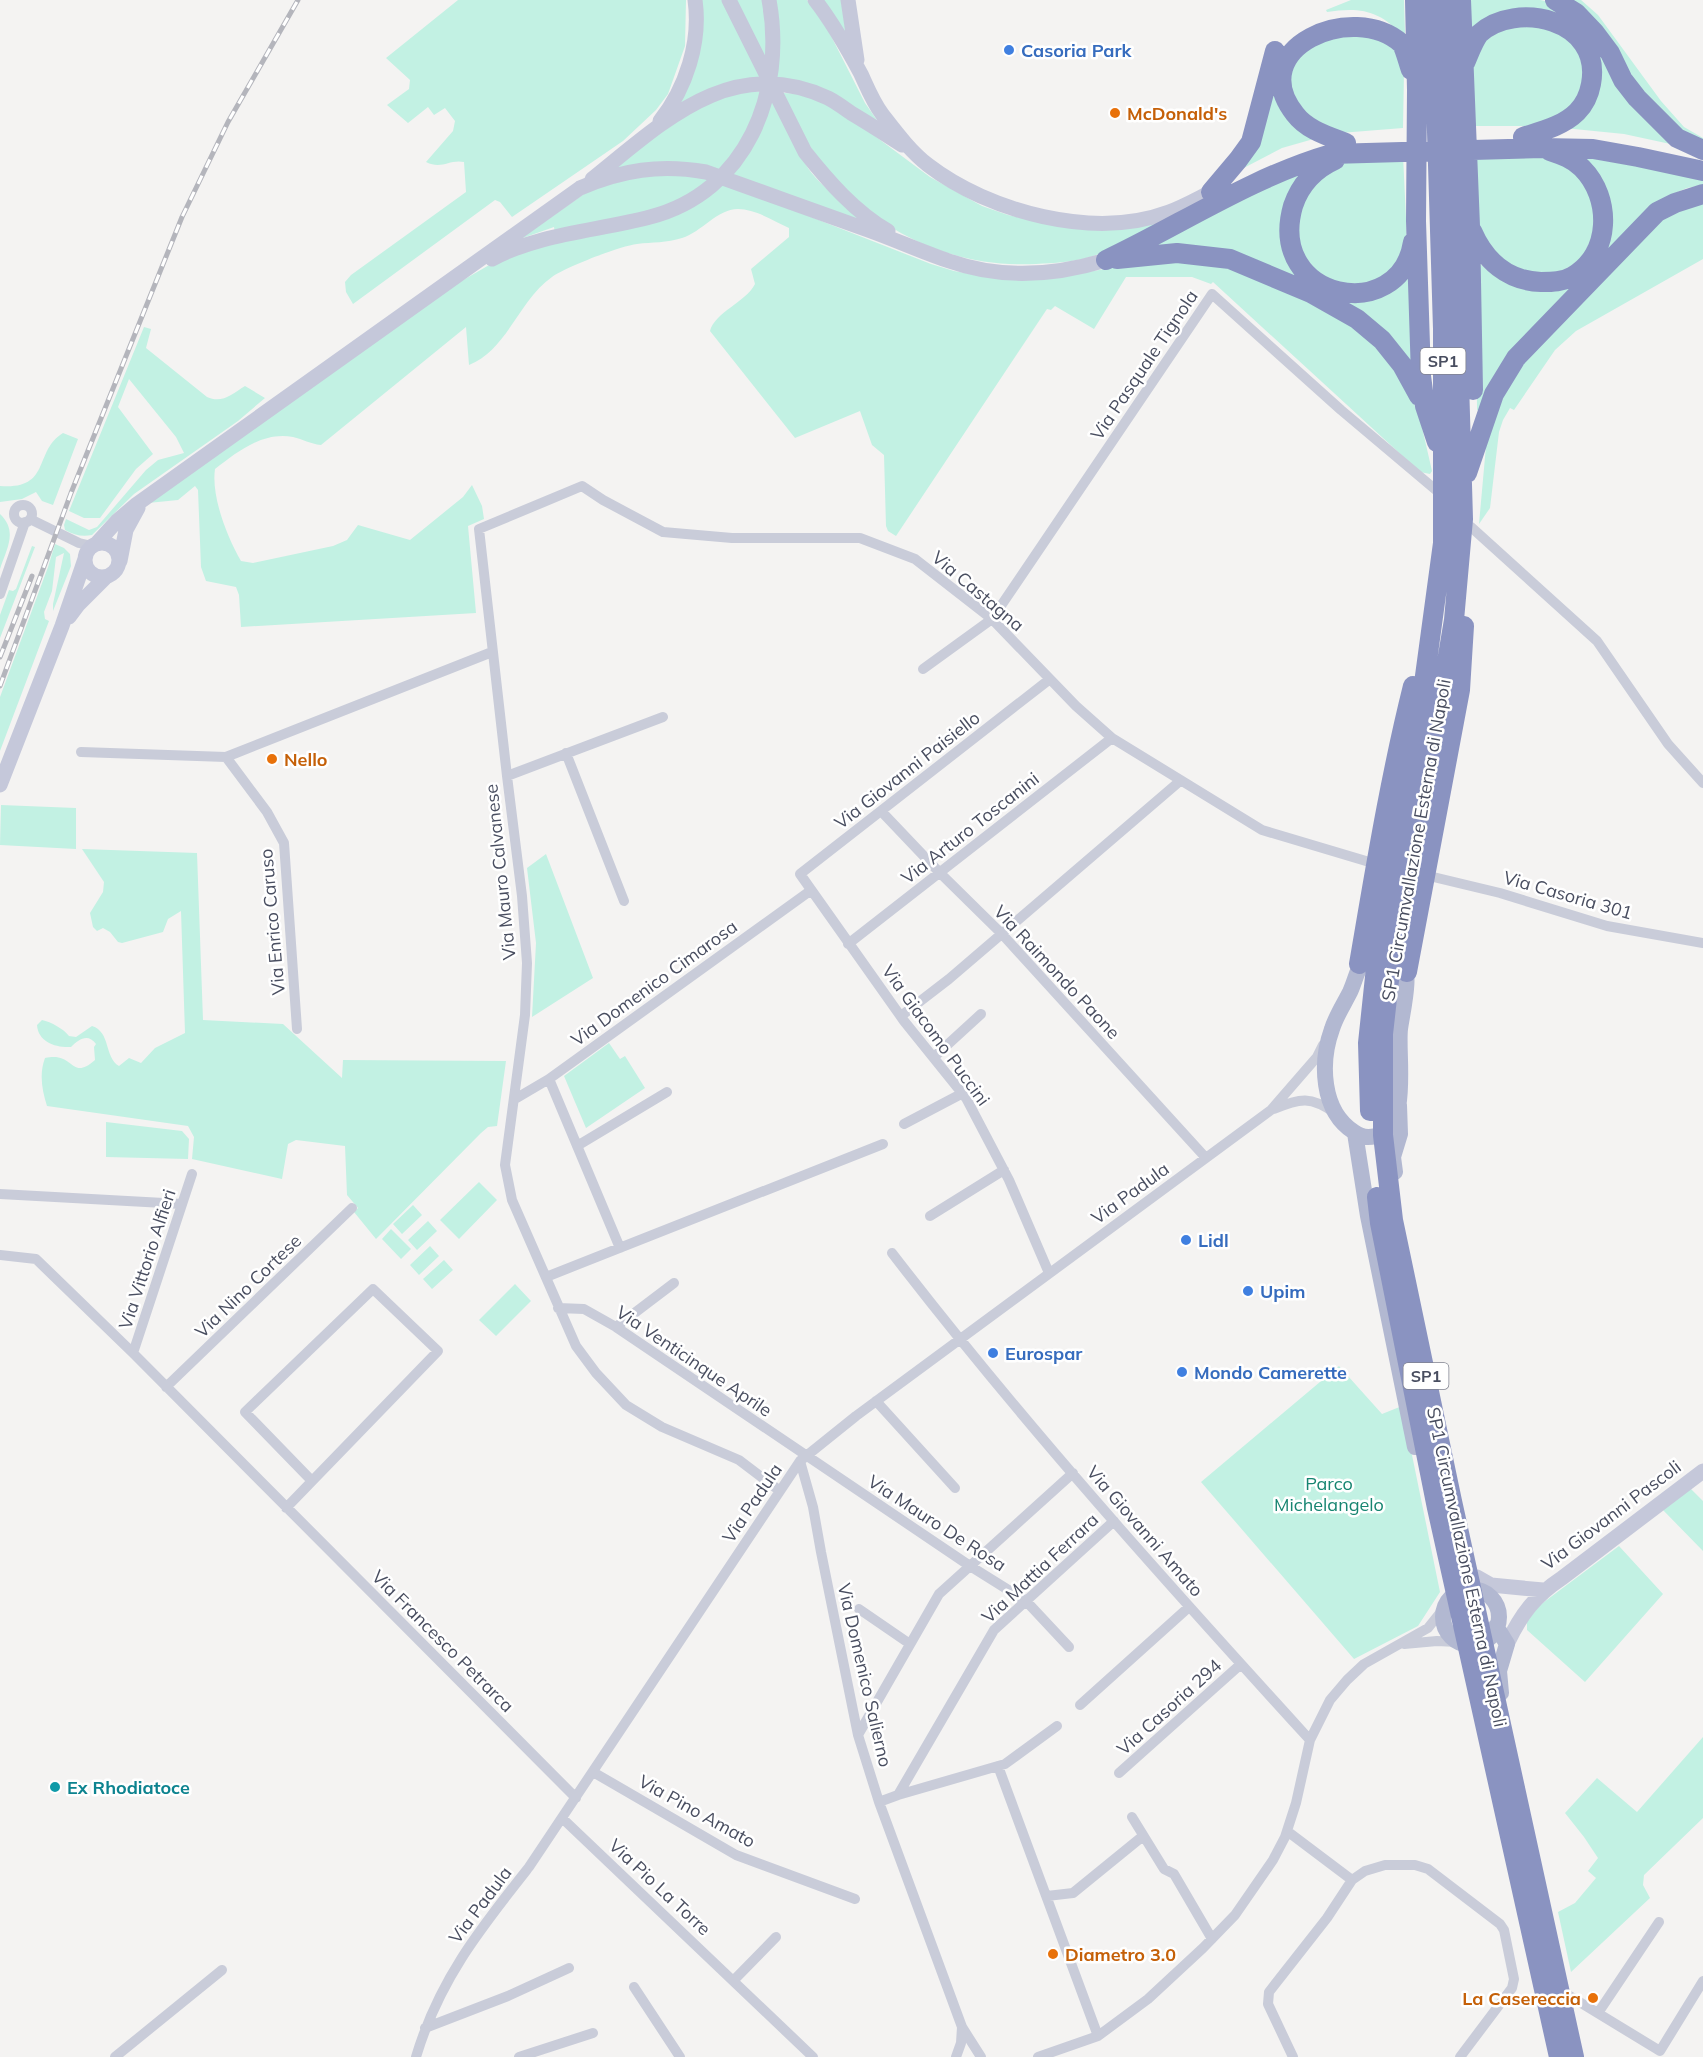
<svg xmlns="http://www.w3.org/2000/svg" width="1703" height="2057" font-family="Mulish,sans-serif">
  <style>
    .green { fill: #c2f1e3 }
    .lines { fill: none; stroke-linecap: round; stroke-linejoin: round }
    .street { stroke: #c9ccd9; stroke-width: 10 }
    .secondary { stroke: #c5c8da; stroke-width: 15 }
    .primary { stroke: #b2b8d1; stroke-width: 16 }
    .highway { stroke: #8a93c1; stroke-width: 20 }
    .rail-casing { stroke: #b4b5bc; stroke-width: 5 }
    .rail { stroke: #fff; stroke-width: 3; stroke-dasharray: 9; stroke-linecap: butt }
    .shop-dot { fill: #3f7fe0; stroke: #fff; stroke-width: 2 }
    .food-dot { fill: #e8710a; stroke: #fff; stroke-width: 2 }
    .culture-dot { fill: #0f9aa8; stroke: #fff; stroke-width: 2 }
    .labels { text-anchor: middle; dominant-baseline: central; stroke-width: 5; stroke-linejoin: round; paint-order: stroke }
    .shield { fill: #fff; stroke: #808390; stroke-width: 1.5 }
    .shield-label { font-size: 16px; font-weight: bold; fill: #494e60 }
    .shop-label { font-size: 18px; font-weight: bold; fill: #366cbe; stroke: #fff; text-anchor: start }
    .food-label { font-size: 18px; font-weight: bold; fill: #c56008; stroke: #fff; text-anchor: start }
    .street-label { font-size: 18px; fill: #494e60; stroke: #fff }
    .park-label { font-size: 18px; fill: #178571; stroke: #fff }
    .culture-label { font-size: 18px; font-weight: bold; fill: #0d838f; stroke: #fff; text-anchor: start }
  </style>
  <rect width="100%" height="100%" fill="#f4f3f2"/>
  <!-- green -->
  <path class="green" d="M458 0H686L685 46 668 94 656 110 623 141 512 217 500 202 495 200 353 304 346 292 345 282 351 275 466 192 464 162C449 159 442 170 426 162L453 131 455 121 445 108 434 115 428 107 408 123 387 105 409 89 410 80 386 58Z
    M697 0H807L828 30 865 103 879 123 782 82 670 112 685 84Z
    M822 0H841L847 40Z
    M1351 0H1404L1405 33 1403 37C1381 10 1359 7 1327 12L1326 10Z
    M1466 0C1487 0 1520 0 1540 0 1581 7 1612 75 1637 106 1648 121 1661 133 1675 145L1624 134 1564 128V126C1652 69 1537 0 1469 36L1467 33Z
    M1561 0H1581L1598 15 1661 101 1684 127 1703 138V146L1683 136Z
    M1529 14 1582 51 1583 86 1570 109 1540 126H1474L1470 70 1484 36Z
    M1368 22 1388 36 1404 72 1403 128 1340 133 1315 126 1289 92 1294 51Z
    M1275 70 1317 138 1282 148 1236 172Z
    M749 91 801 94 824 102 852 119 930 177 982 206 1008 215 1056 226 1177 216C1149 230 1120 248 1090 257 1073 262 1054 263 1036 264 940 269 854 221 805 138 805 145 803 156 805 162 810 179 856 213 871 225L730 176 618 170V161L702 105 727 96Z
    M1547 152 1585 174 1598 223 1584 255 1571 266 1555 274 1518 273 1477 234 1474 153Z
    M1403 155 1407 240 1398 269 1359 288 1322 278 1299 249 1296 212 1329 165Z
    M1579 156 1703 178V185L1687 188 1666 197 1481 411 1477 410 1476 259C1499 284 1510 285 1542 288L1604 241Z
    M1307 166 1283 226 1328 294 1409 274 1414 370 1282 274 1134 254Z
    M694 175 724 183 931 264 954 271 987 277 1094 271 1145 261 1184 257 1264 278 1358 330 1378 347 1411 395 1421 423 1432 471 1430 474 1420 472 1213 282 1211 284 1192 277H1126L1094 329 1055 306 1051 310 1047 309 896 536 888 531 886 526 884 455 872 445 860 411 795 438 710 331C715 312 746 302 755 284L751 269 789 237V228C774 221 755 209 738 209 717 209 702 232 682 238 667 243 652 242 637 244 620 246 566 267 552 277 519 300 507 350 469 365L466 327 321 445C310 444 303 439 293 437 263 431 237 452 215 469 211 496 227 537 241 561L253 563 333 546 347 540 358 525 410 540 463 497 472 485 482 506 484 519 468 526 476 613 241 627 239 595 236 587 206 581 201 567 198 490 195 486 178 500 148 503 458 283 491 264 556 240 554 227 520 239 591 189 630 176Z
    M1703 197V259L1576 331 1555 350 1514 410 1510 408 1503 420 1499 432 1490 508 1479 524 1487 435 1506 380 1661 214Z
    M144 327 151 329 146 348 207 397C222 404 232 394 245 386L265 398 238 421 134 494 92 535C82 537 74 535 65 530L64 525 66 519 89 530 97 527 146 470 158 460 184 453 176 437 129 379 118 407 153 454 136 469 100 518H84L69 511Z
    M63 433 78 439 53 505 42 501 36 492 22 499 0 502V486C52 490 33 451 63 433Z
    M0 514C18 531 7 548 0 569Z
    M55 544 64 548 70 554 71 566 53 611V604L64 553 56 557 52 591 44 612 45 619 49 621 0 751V697L48 567Z
    M32 546 35 547 0 638V615L9 590 13 591 16 589Z
    M1 805 76 808V849L0 845Z
    M82 849 197 853 203 1020 283 1024 342 1078 343 1060 506 1061 497 1126 488 1127 481 1133 376 1239 354 1212 358 1208 347 1195 345 1146 296 1140 288 1144 282 1179 192 1159 194 1137 188 1126 47 1106C42 1090 39 1074 45 1058 75 1051 70 1082 95 1060L94 1047 96 1044C88 1033 79 1039 71 1047 56 1048 38 1042 37 1025L42 1020C51 1022 64 1029 69 1036L76 1037 92 1026C111 1032 104 1057 119 1066L129 1058 141 1063 155 1048 185 1033 181 911 168 919 163 932 122 943 118 942 110 932 103 928 97 931 93 927 90 913 103 892 104 882Z
    M546 854 593 978 532 1017 536 943 527 868Z
    M609 1043 620 1059 625 1056 645 1088 586 1128 564 1076Z
    M106 1122 182 1131 189 1139 188 1159 106 1157Z
    M479 1182 497 1200 459 1239 440 1220Z
    M413 1205 422 1215 402 1234 393 1224Z
    M428 1221 437 1231 417 1250 408 1240Z
    M391 1229 411 1249 401 1259 382 1239Z
    M430 1246 439 1256 419 1275 410 1265Z
    M444 1260 453 1270 432 1289 423 1279Z
    M515 1284 531 1301 496 1336 479 1320Z
    M1339 1366 1382 1414 1402 1406 1440 1592 1418 1626 1354 1659 1201 1482Z
    M1689 1487 1703 1501V1551L1662 1509Z
    M1619 1546 1663 1594 1585 1682 1527 1630V1621L1540 1605Z
    M1703 1737V1818L1644 1875 1643 1885 1650 1898 1571 1972 1558 1912 1575 1903 1596 1878 1588 1871 1598 1858 1584 1837 1565 1813 1597 1778 1637 1812Z"/>
  <g class="lines">
    <!-- street -->
    <path class="street" d="M14 514a9 9 0 1 1 18 0a9 9 0 1 1-18 0Z
      M30 519 79 543 92 546
      M1471 527 1597 641 1668 744 1703 783
      M0 594 25 522
      M923 669 992 619 1212 294 1341 410 1443 496
      M81 752 226 757
      M566 753 624 901
      M507 776 663 717
      M881 811 939 872 1002 934 1206 1158
      M1425 875 1500 893 1607 926 1703 943
      M848 944 1112 738
      M901 1016 949 979 1180 781
      M297 1029 284 843 267 812 226 757 492 652
      M934 1057 981 1014
      M549 1079 620 1248
      M515 1099 549 1079 810 891
      M1274 1109C1300 1098 1311 1096 1335 1113
      M904 1124 963 1093
      M577 1146 667 1092
      M0 1194 182 1204
      M930 1216 1004 1170
      M892 1253C1022 1422 1166 1582 1310 1740
      M0 1255 36 1259 133 1353 576 1798
      M1049 1273 1009 1180 966 1098 904 1021 800 874 1050 679
      M546 1277 883 1144
      M558 1308 584 1309 616 1327 970 1566 1026 1601 1069 1647
      M616 1327 674 1283
      M133 1353 192 1174
      M166 1387 352 1208
      M876 1401 955 1488
      M800 1461 813 1507 821 1552 858 1735 879 1802 962 2027 981 2057
      M780 1491 739 1460 662 1427 626 1405 596 1373 576 1346 512 1200 505 1165 525 1015 527 963 522 896 507 776 479 529 582 486 603 500 663 532 732 538H860L915 559 992 619 1076 706 1112 738 1262 830 1376 864
      M286 1508 438 1351 373 1289 245 1412 312 1481
      M859 1609 910 1644
      M1404 1644 1437 1641 1457 1642
      M1080 1705 1189 1607
      M858 1735 939 1594 1073 1473
      M998 1766 1098 2036
      M593 1772 736 1855 855 1899
      M1119 1773 1241 1664
      M898 1795 1005 1764 1057 1726
      M879 1802 898 1795 994 1630 1114 1521
      M1132 1817 1164 1869 1174 1874 1212 1939
      M562 1818 813 2057
      M1287 1831 1352 1880
      M1047 1896 1073 1893 1143 1836
      M734 1980 776 1937
      M634 1987 680 2057
      M1568 1995 1660 2051 1703 1981
      M1598 2013 1659 1922
      M425 2028 508 1996 569 1968
      M115 2057 222 1970
      M416 2057C439 1980 480 1929 529 1867L800 1461 856 1416 1271 1110 1317 1057 1323 1045
      M519 2057 593 2033
      M956 2057 961 2043 962 2027
      M1038 2057 1098 2036 1148 1999 1203 1948 1235 1915 1273 1860 1285 1837 1296 1803 1310 1740 1330 1700 1347 1680 1364 1664 1428 1628 1444 1608
      M1293 2057 1268 2004 1269 1992 1327 1918 1352 1880 1365 1871 1385 1865H1415L1428 1869 1500 1924 1504 1930 1514 1979 1512 1988 1460 2057"/>
    <!-- secondary -->
    <path class="secondary" d="M729 0 805 152C828 181 855 212 888 231
      M815 0C833 23 847 48 861 74 867 87 873 102 882 114 896 132 910 151 928 165 989 212 1094 240 1169 212 1183 207 1197 199 1211 192
      M848 0 857 60
      M660 121C686 88 701 42 695 0
      M592 179C662 123 731 53 828 98 836 102 844 108 851 113 868 123 885 134 902 145
      M492 259C541 233 597 231 650 217 747 192 786 92 769 0
      M85 560a17 17 0 1 1 34 0a17 17 0 1 1-34 0Z
      M97 543 117 521 137 504 580 188C622 170 660 164 706 172 760 191 814 211 868 230 896 240 922 252 949 261 1000 279 1054 276 1106 260
      M120 561 126 530 138 508
      M69 617 78 605 106 577
      M0 785 62 626 85 559
      M1477 1577 1491 1585 1543 1590
      M1507 1644C1521 1614 1535 1596 1562 1578L1703 1471"/>
    <!-- primary -->
    <path class="primary" d="M1376 952C1384 952 1395 951 1401 958 1413 970 1402 1013 1400 1029 1397 1057 1411 1128 1376 1136 1368 1138 1360 1137 1354 1132 1321 1111 1320 1062 1332 1029 1336 1016 1344 1004 1350 992 1358 974 1357 962 1376 952Z
      M1355 1133 1368 1216 1415 1447
      M1395 1172 1393 1157 1400 1134 1399 1105
      M1443 1617a28 28 0 1 1 56 0a28 28 0 1 1-56 0Z
      M1496 1626 1507 1644 1499 1671 1501 1693"/>
    <!-- highway -->
    <path class="highway" d="M1415 0 1417 90 1416 221 1421 376 1425 406 1437 442
      M1448 0 1463 519 1454 620 1421 816 1392 954 1383 1034V1135L1393 1220 1452 1501 1574 2057
      M1461 0 1470 226 1473 390
      M1555 0 1576 13 1595 33 1610 53 1623 80 1637 98 1677 138 1703 150
      M1465 63C1469 54 1473 42 1479 34 1515 0 1603 19 1591 84 1589 95 1585 104 1577 112 1563 126 1542 131 1523 137
      M1346 143C1328 136 1307 130 1295 114 1243 48 1353 0 1402 44 1406 52 1408 62 1411 70
      M1335 160C1315 169 1300 185 1293 206 1266 301 1400 326 1413 242
      M1211 192 1238 160 1251 142 1275 51
      M1472 231C1485 261 1508 281 1541 282 1552 282 1563 282 1573 276 1611 254 1612 198 1582 168 1573 159 1562 155 1550 151
      M1117 259 1177 253 1230 259 1311 293 1357 319 1382 340 1402 365 1419 396
      M1106 260C1180 225 1252 177 1331 154L1543 148 1593 149 1638 157 1703 171
      M1467 473 1494 394 1516 358 1657 212 1675 203 1703 194
      M1359 964C1375 871 1390 778 1413 686
      M1407 972 1460 690 1464 626
      M1370 1111 1368 1043 1377 958 1419 720 1443 543V329L1433 0
      M1377 1197 1380 1223 1437 1508 1559 2057"/>
    <!-- rail casing -->
    <g class="rail-casing">
      <path id="rail" d="M0 657 32 576
        M0 686 71 493 182 217 228 122 298 0"/>
    </g>
    <!-- rail -->
    <use href="#rail" class="rail"/>
  </g>
  <!-- markers -->
  <g class="shop-dot">
    <circle cx="1009" cy="50" r="6"/>
    <circle cx="1186" cy="1240" r="6"/>
    <circle cx="1248" cy="1291" r="6"/>
    <circle cx="993" cy="1353" r="6"/>
    <circle cx="1182" cy="1372" r="6"/>
  </g>
  <g class="food-dot">
    <circle cx="1115" cy="113" r="6"/>
    <circle cx="272" cy="759" r="6"/>
    <circle cx="1053" cy="1954" r="6"/>
    <circle cx="1593" cy="1998" r="6"/>
  </g>
  <circle class="culture-dot" cx="55" cy="1787" r="6"/>
  <g class="labels">
    <!-- shield labels -->
    <g class="shield">
      <rect x="1420.5" y="348" width="45" height="26" rx="4.5"/>
      <rect x="1403.5" y="1363" width="45" height="26" rx="4.5"/>
    </g>
    <g class="shield-label">
      <text x="1443" y="361">SP1</text>
      <text x="1426" y="1376">SP1</text>
    </g>
    <!-- shop labels -->
    <g class="shop-label">
      <text x="1021" y="50">Casoria Park</text>
      <text x="1198" y="1240">Lidl</text>
      <text x="1260" y="1291">Upim</text>
      <text x="1005" y="1353">Eurospar</text>
      <text x="1194" y="1372">Mondo Camerette</text>
    </g>
    <!-- food labels -->
    <g class="food-label">
      <text x="1127" y="113">McDonald's</text>
      <text x="284" y="759">Nello</text>
      <text x="1065" y="1954">Diametro 3.0</text>
      <text x="1581" y="1998" text-anchor="end">La Casereccia</text>
    </g>
    <!-- street labels -->
    <g class="street-label">
      <text transform="translate(1144 365) rotate(-56)">Via Pasquale Tignola</text>
      <text transform="translate(978 591) rotate(40)">Via Castagna</text>
      <text transform="translate(907 770) rotate(-38)">Via Giovanni Paisiello</text>
      <text transform="translate(970 828) rotate(-38)">Via Arturo Toscanini</text>
      <text transform="translate(1416 840) rotate(-80)">SP1 Circumvallazione Esterna di Napoli</text>
      <text transform="translate(500 872) rotate(-96)">Via Mauro Calvanese</text>
      <text transform="translate(1568 895) rotate(16)">Via Casoria 301</text>
      <text transform="translate(272 922) rotate(-95)">Via Enrico Caruso</text>
      <text transform="translate(1057 972) rotate(47)">Via Raimondo Paone</text>
      <text transform="translate(654 983) rotate(-36)">Via Domenico Cimarosa</text>
      <text transform="translate(936 1035) rotate(54)">Via Giacomo Puccini</text>
      <text transform="translate(1130 1193) rotate(-36)">Via Padula</text>
      <text transform="translate(147 1259) rotate(-72)">Via Vittorio Alfieri</text>
      <text transform="translate(248 1286) rotate(-44)">Via Nino Cortese</text>
      <text transform="translate(694 1361) rotate(34)">Via Venticinque Aprile</text>
      <text transform="translate(752 1503) rotate(-56)">Via Padula</text>
      <text transform="translate(1611 1515) rotate(-37)">Via Giovanni Pascoli</text>
      <text transform="translate(937 1523) rotate(33)">Via Mauro De Rosa</text>
      <text transform="translate(1145 1531) rotate(49)">Via Giovanni Amato</text>
      <text transform="translate(1467 1567) rotate(78)">SP1 Circumvallazione Esterna di Napoli</text>
      <text transform="translate(1040 1568) rotate(-43)">Via Mattia Ferrara</text>
      <text transform="translate(443 1641) rotate(45)">Via Francesco Petrarca</text>
      <text transform="translate(865 1675) rotate(77)">Via Domenico Salierno</text>
      <text transform="translate(1169 1707) rotate(-42)">Via Casoria 294</text>
      <text transform="translate(697 1811) rotate(29)">Via Pino Amato</text>
      <text transform="translate(660 1887) rotate(43)">Via Pio La Torre</text>
      <text transform="translate(480 1905) rotate(-53)">Via Padula</text>
    </g>
    <!-- park labels -->
    <g class="park-label">
      <text x="1329" y="1483">Parco<tspan x="1329" dy="21">Michelangelo</tspan></text>
    </g>
    <!-- culture labels -->
    <g class="culture-label">
      <text x="67" y="1787">Ex Rhodiatoce</text>
    </g>
  </g>
</svg>
